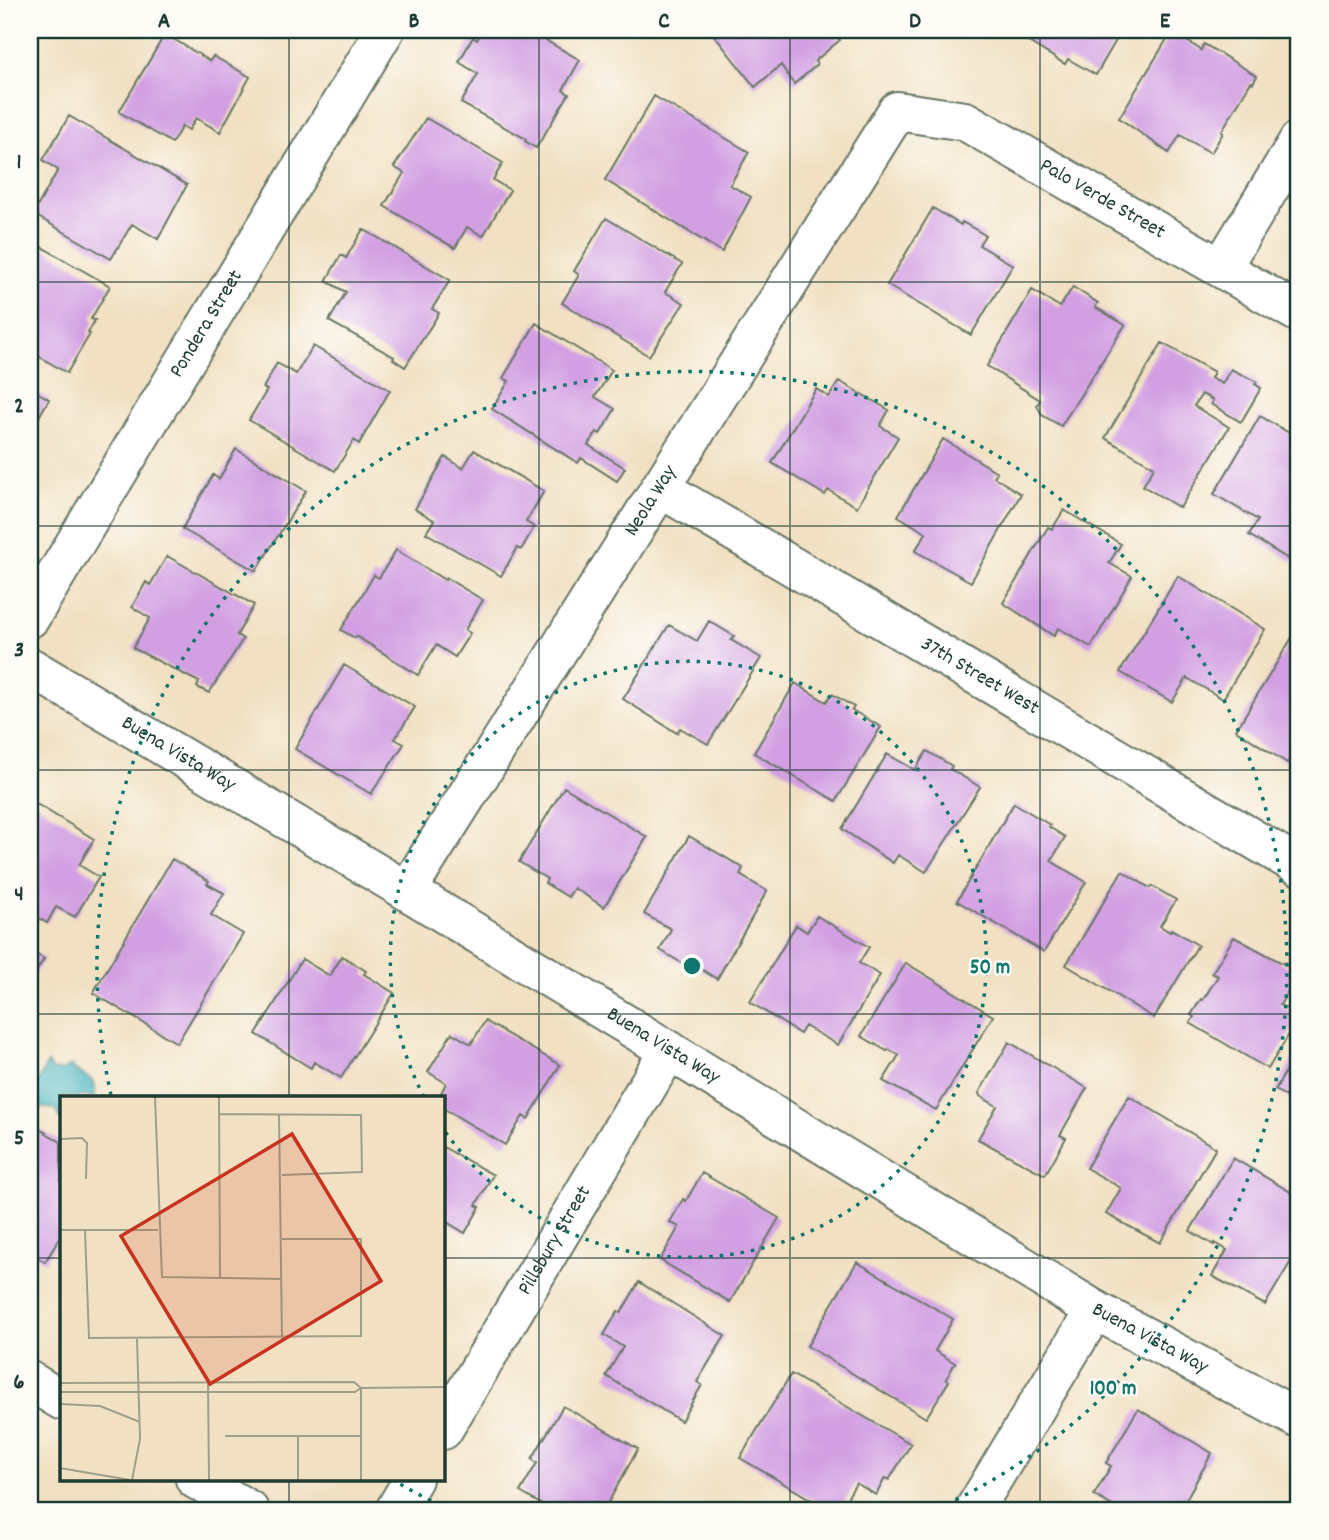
<svg xmlns="http://www.w3.org/2000/svg" width="1329" height="1540" font-family="Dekko,sans-serif">
  <style>
    .water { fill: #43b1be; stroke: #317779; stroke-width: 2 }
    .building { fill: #d29fe3 }
    .lines { fill: none; stroke-linecap: round; stroke-linejoin: round }
    .minor-casing { stroke: #687665; stroke-width: 42 }
    .minor { stroke: #fff; stroke-width: 38 }
    .grid { fill: none; stroke: #1f3d34; stroke-width: 2; stroke-opacity: 0.55 }
    .ring { fill: none; stroke: #0f766e; stroke-width: 3.5; stroke-dasharray: 3.5 7 }
    .labels { text-anchor: middle; dominant-baseline: central; stroke-width: 5; stroke-linejoin: round; paint-order: stroke }
    .street-label { font-size: 21px; fill: #1f3d34; stroke: #fdfcf7 }
    .inset-road { fill: none; stroke: #9d9f89; stroke-width: 2 }
    .view { fill: #c8321e; fill-opacity: 0.15; stroke: #c8321e; stroke-width: 3.5 }
    .inset-edge { fill: none; stroke: #1f3d34; stroke-width: 3.5 }
    .centre { fill: #0f766e; stroke: #fdfcf7; stroke-width: 3.5 }
    .ring-label { font-size: 21px; text-anchor: middle; font-weight: bold; fill: #0f766e; stroke: #fdfcf7; stroke-width: 5; stroke-linejoin: round; paint-order: stroke }
    .neatline { fill: none; stroke: #1f3d34; stroke-width: 2.5 }
    .grid-label { font-size: 23px; text-anchor: middle; font-weight: bold; fill: #1f3d34 }
  </style>
  <rect width="100%" height="100%" fill="#fdfcf7"/>
  <filter id="ink" filterUnits="userSpaceOnUse"><feTurbulence type="fractalNoise" baseFrequency=".0143" numOctaves="2"/><feDisplacementMap in="SourceGraphic" scale="14" xChannelSelector="R" yChannelSelector="G"/><feConvolveMatrix kernelMatrix="1 2 1 2 8 2 1 2 1" color-interpolation-filters="sRGB"/></filter>
  <filter id="wash" filterUnits="userSpaceOnUse"><feTurbulence type="fractalNoise" baseFrequency=".00686" numOctaves="4" result="noise"/><feDisplacementMap in="SourceGraphic" scale="28" xChannelSelector="R" yChannelSelector="G"/><feGaussianBlur stdDeviation="1.57" result="paint"/><feColorMatrix in="noise" values="0 0 0 0 0 0 0 0 0 0 0 0 0 0 0 0 0 1.4 0 .05"/><feComposite in="paint" operator="in"/></filter>
  <g filter="url(#wash)">
    <rect width="100%" height="100%" fill="#f1e0c1"/>
    <!-- water -->
    <path class="water" d="M48 1063 53 1071 63 1070 71 1066C81 1078 101 1076 94 1097H61V1120L56 1109 36 1107 31 1102C32 1094 43 1071 48 1063Z"/>
    <g id="blocks">
      <!-- building -->
      <path class="building" d="M483 30H527L580 60 563 90 569 94 536 148 525 141 526 139 461 103 478 74 459 62 473 37 477 40Z
        M710 30H831L840 40 815 61 817 65 794 84 781 65 755 87Z
        M1009 30H1122L1096 75 1068 59 1065 64Z
        M1172 31 1201 50 1204 44 1257 76 1253 83 1251 82 1221 132 1223 133 1211 153 1180 135 1169 153 1119 118Z
        M165 34 210 61 213 56 250 77 220 132 196 118 189 130 182 126 172 143 119 112Z
        M654 96 749 152 730 185 751 197 722 252 605 180Z
        M69 116 187 185 158 239 132 224 111 259 33 214 58 170 43 160Z
        M426 118 503 163 493 180 510 190 483 236 467 227 455 248 384 206 404 173 394 167Z
        M933 208 961 225 962 222 985 235 979 245 1013 265 971 335 887 285Z
        M606 218 682 264 665 292 684 303 649 356 562 303 579 275 574 271Z
        M363 229 450 280 432 309 439 313 405 367 393 359 394 357 329 321 346 292 326 281 341 255 346 258Z
        M40 246 110 286 91 319 95 320 88 333 90 334 67 373 30 351V263Z
        M1073 287 1098 303 1095 307 1125 325 1061 426 1042 415 1037 405 1040 400 987 366 1032 290 1060 307Z
        M536 323 612 370 595 397 615 409 600 434 597 432 588 445 625 468 617 481 581 458 578 463 492 409 509 381 503 378Z
        M1162 343 1214 372 1211 378 1222 384 1231 369 1257 382 1255 384 1261 388 1241 422 1211 404 1213 400 1202 394 1194 406 1229 427 1180 508 1143 486 1154 467 1105 438Z
        M313 346 390 390 359 444 354 440 335 471 249 420 267 390 263 388 277 363 296 374Z
        M839 381 889 410 880 426 898 437 857 507 828 490 825 495 772 463 816 389 829 397Z
        M30 388 49 399 32 429 35 431 30 441Z
        M1260 416 1296 437 1299 432V551L1293 562 1249 535 1258 520 1214 494Z
        M943 439 997 472 994 477 1021 494 971 582 915 551 926 533 898 516Z
        M236 449 306 491 256 571 182 529 213 475 219 479Z
        M474 450 544 491 526 522 534 527 521 550 517 548 501 576 426 533 434 520 415 509 445 457 463 468Z
        M1064 510 1121 544 1109 563 1132 576 1091 647 1058 628 1054 636 1003 603 1048 527 1052 529Z
        M396 550 445 580 446 578 483 600 465 630 470 633 455 657 436 645 418 675 356 636 355 638 341 630 374 575 379 578Z
        M167 556 254 605 237 635 243 639 209 693 197 687 199 682 133 648 150 618 132 607 146 582 150 585Z
        M1178 576 1265 629 1223 699 1187 678 1172 702 1120 672Z
        M709 621 734 636 731 640 761 658 708 744 680 728 677 733 623 699 669 625 697 641Z
        M1293 636 1299 640V764L1290 759 1287 763 1236 730Z
        M344 665 415 707 395 739 404 744 371 794 295 749Z
        M795 683 826 702 832 694 854 707 852 710 881 727 836 801 754 753Z
        M927 751 952 766 950 769 980 787 926 872 898 855 893 863 842 829 887 754 915 770Z
        M1299 766V783L1292 779Z
        M564 787 647 837 604 907 574 888 568 897 545 883 547 879 519 862Z
        M30 800 94 839 79 865 99 877 75 917 56 907 47 923 30 913Z
        M1014 803 1050 825 1049 827 1065 837 1051 861 1086 882 1044 952 957 901Z
        M689 836 743 868 740 875 767 891 717 979 688 961 685 965 660 950 671 929 644 914Z
        M172 859 209 881 207 884 224 893 211 915 243 934 177 1043 93 993Z
        M1122 871 1150 888 1152 886 1176 900 1160 926 1170 932 1171 929 1198 945 1154 1018 1066 965Z
        M817 916 869 947 859 963 880 975 838 1045 805 1026 800 1034 750 1002 796 925 807 932Z
        M1234 937 1299 972 1280 1005 1298 1015 1297 1017 1299 1018 1268 1069 1190 1023 1194 1017 1191 1015 1201 999 1203 1000 1218 976 1212 973Z
        M30 950 44 959 30 981Z
        M342 956 366 971 364 974 394 993 341 1078 314 1062 311 1068 256 1034 302 959 330 976Z
        M906 963 993 1016 936 1110 883 1081 899 1055 888 1049 887 1051 861 1036Z
        M485 1021 560 1065 528 1119 523 1116 505 1145 443 1108V1097H439L446 1083 428 1072 452 1033 471 1044Z
        M1009 1042 1087 1088 1060 1135 1066 1138 1045 1175 978 1139 997 1106 980 1096 979 1093Z
        M1299 1049V1104L1275 1090Z
        M1129 1096 1216 1148 1160 1243 1106 1214 1121 1188 1086 1168Z
        M30 1123 61 1142V1236L45 1262 30 1253Z
        M443 1147 493 1175 476 1205 480 1207 465 1233 445 1221 443 1225Z
        M1233 1158 1299 1197V1248L1265 1305 1212 1276 1227 1250 1215 1243 1214 1245 1190 1231Z
        M702 1173 779 1218 730 1302 660 1260 679 1227 670 1222 683 1199 686 1201Z
        M857 1262 953 1319 935 1351 955 1363 946 1379 949 1381 926 1418 807 1346Z
        M639 1282 725 1336 697 1382 702 1385 681 1421 606 1376 623 1347 604 1335 618 1311 621 1313Z
        M791 1374 911 1444 889 1480 885 1478 876 1495 856 1483 840 1510H829L740 1458Z
        M563 1406 638 1449 604 1510H551L520 1492 537 1463 532 1459Z
        M1138 1409 1212 1453 1180 1510H1119L1094 1495 1111 1466 1106 1463Z"/>
    </g>
  </g>
  <g filter="url(#ink)">
    <use href="#blocks" fill-opacity="0" stroke="#687665" stroke-width="2"/>
    <g class="lines">
      <!-- minor casing -->
      <g class="minor-casing">
        <g id="minor">
          <path d="M1221 268 1299 140"/>
          <path id="s1" d="M660 488 1299 866"/>
          <path id="s2" d="M30 618 385 30"/>
          <path id="s3" d="M30 667 407 891 1095 1310 1299 1419"/>
          <path id="s4" d="M407 891 897 111 965 121 1299 313"/>
          <path d="M30 1381 61 1400"/>
          <path id="s5" d="M443 1430 669 1050"/>
          <path d="M195 1479 249 1510"/>
          <path d="M395 1510 413 1479"/>
          <path d="M974 1510 1095 1310"/>
        </g>
      </g>
      <!-- minor -->
      <use href="#minor" class="minor"/>
    </g>
  </g>
  <!-- grid -->
  <path class="grid" d="M289 30V1097M539 30V1510M790 30V1510M1040 30V1510M30 282H1299M30 526H1299M30 770H1299M30 1014H1299M30 1258H61M443 1258H1299M289 1479V1510"/>
  <!-- distance rings -->
  <g class="ring">
    <path d="M424 1097A298 298 0 1 1 444 1130"/>
    <path d="M450 1510A595 595 0 0 1 395 1481M111 1095A595 595 0 1 1 934 1510"/>
  </g>
  <g class="labels">
    <!-- street labels -->
    <g class="street-label">
      <text stroke="none"><textPath href="#s4" startOffset="1148">Palo Verde Street</textPath></text>
      <text stroke="none"><textPath href="#s2" startOffset="343">Pondera Street</textPath></text>
      <text stroke="none"><textPath href="#s4" startOffset="460">Neola Way</textPath></text>
      <text stroke="none"><textPath href="#s1" startOffset="371">37th Street West</textPath></text>
      <text stroke="none"><textPath href="#s3" startOffset="172">Buena Vista Way</textPath></text>
      <text stroke="none"><textPath href="#s3" startOffset="738">Buena Vista Way</textPath></text>
      <text stroke="none"><textPath href="#s5" startOffset="220">Pillsbury Street</textPath></text>
      <text stroke="none"><textPath href="#s3" startOffset="1306">Buena Vista Way</textPath></text>
    </g>
  </g>
  <!-- overview -->
  <g transform="translate(60 1096)">
    <rect width="385" height="385" fill="#f1e0c1"/>
    <path class="inset-road" d="M95 1 102 181 222 183M159 1 160 182M159 18 301 19 302 76 222 79M219 18 222 243M0 43 22 42 27 47 26 83M0 134H98M25 134 29 242 301 240V143H222M0 287 294 286 301 292M148 287 149 384M301 292V384M0 296H295L301 292 385 291M0 308 40 310 80 326M165 340H301M238 340V384M0 372 70 384M72 384 80 343 77 243"/>
    <path class="view" d="M232 38 321 185 150 288 61 140Z"/>
    <rect width="385" height="385" class="inset-edge"/>
  </g>
  <circle cx="692" cy="966" r="10" class="centre"/>
  <g class="ring-label">
    <text x="990" y="973">50 m</text>
    <text x="1113" y="1394">100 m</text>
  </g>
  <!-- margin -->
  <rect width="1329" height="1540" fill="none" stroke="#fdfcf7" stroke-width="77"/>
  <rect x="38" y="38" width="1252" height="1464" class="neatline"/>
  <g class="grid-label">
    <text x="164" y="27">A</text>
    <text x="414" y="27">B</text>
    <text x="664" y="27">C</text>
    <text x="915" y="27">D</text>
    <text x="1165" y="27">E</text>
    <text x="19" y="168">1</text>
    <text x="19" y="412">2</text>
    <text x="19" y="656">3</text>
    <text x="19" y="900">4</text>
    <text x="19" y="1144">5</text>
    <text x="19" y="1388">6</text>
  </g>
</svg>
